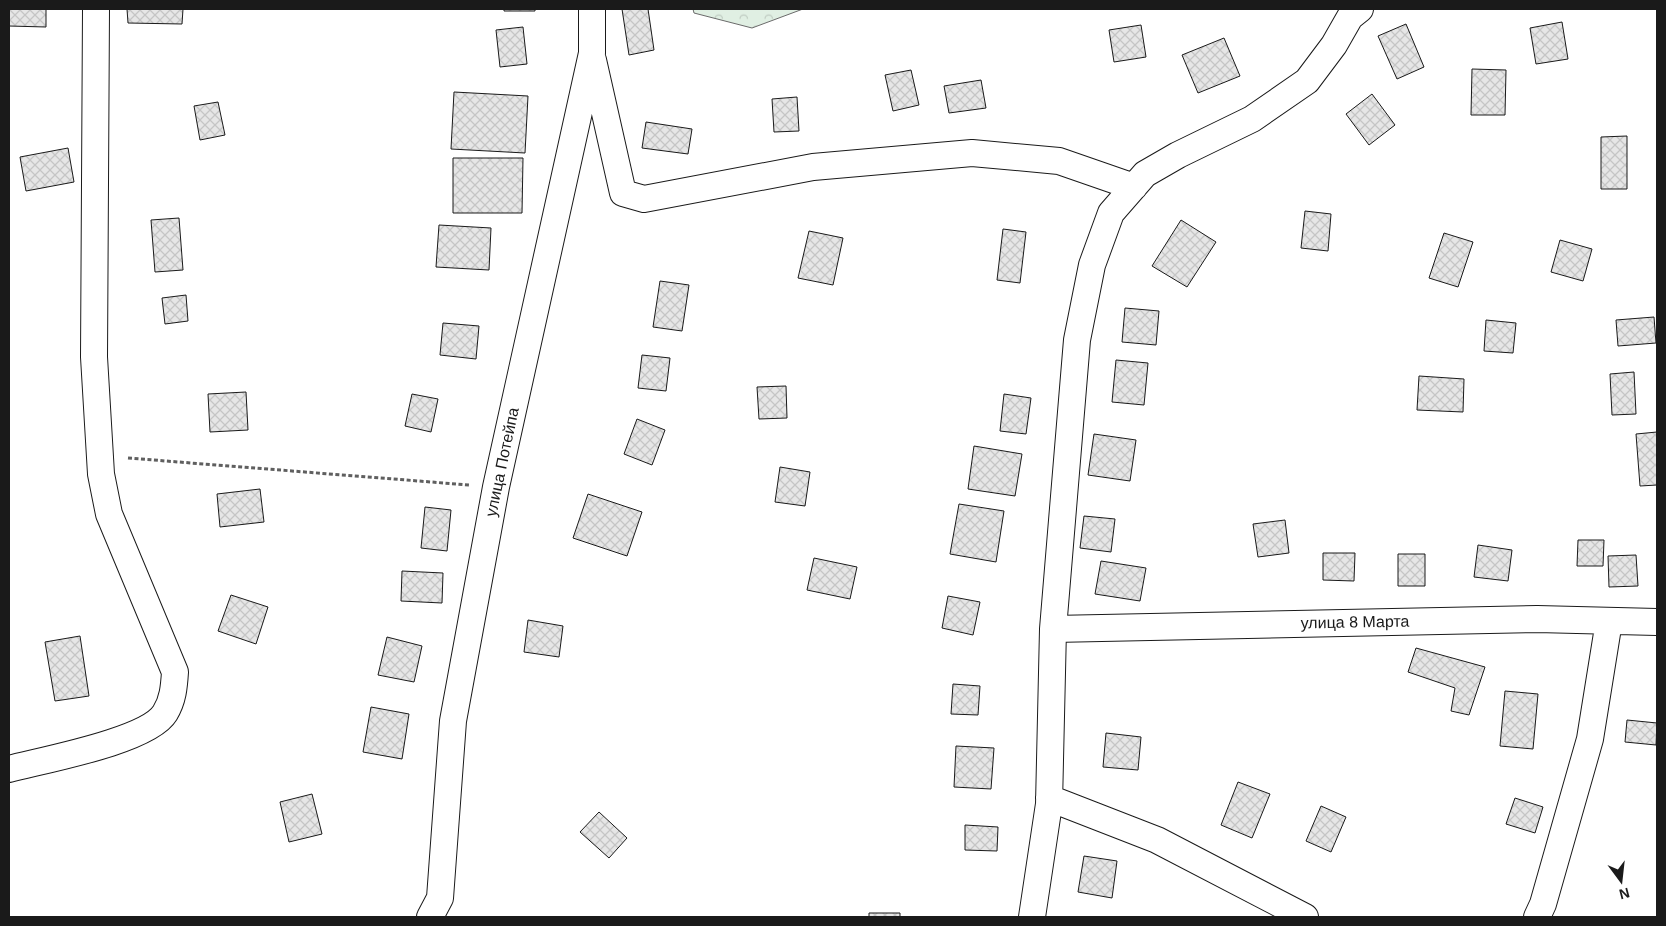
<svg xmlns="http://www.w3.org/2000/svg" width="1666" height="926" font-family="Arial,sans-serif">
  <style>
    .forest { fill: url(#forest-crowns); stroke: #6a6a6a }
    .building { fill: url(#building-cross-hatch); stroke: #1a1a1a }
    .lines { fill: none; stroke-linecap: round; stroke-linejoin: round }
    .minor-casing { stroke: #1a1a1a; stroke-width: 28 }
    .path { stroke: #5f5f5f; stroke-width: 3; stroke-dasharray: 4 2.5; stroke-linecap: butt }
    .minor { stroke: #fff; stroke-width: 26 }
    .labels { text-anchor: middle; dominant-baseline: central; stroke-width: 4; stroke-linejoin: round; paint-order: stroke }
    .street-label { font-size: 16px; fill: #1a1a1a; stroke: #fff }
  </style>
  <defs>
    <pattern id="forest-crowns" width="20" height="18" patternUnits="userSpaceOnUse" patternTransform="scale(1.25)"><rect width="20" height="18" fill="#e0efe3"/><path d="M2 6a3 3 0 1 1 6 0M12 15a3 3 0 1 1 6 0" fill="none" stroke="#c0ccc2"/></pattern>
    <pattern id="building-cross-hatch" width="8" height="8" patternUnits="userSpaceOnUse" patternTransform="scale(1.25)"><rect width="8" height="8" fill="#e6e6e6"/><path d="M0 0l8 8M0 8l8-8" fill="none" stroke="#c5c5c5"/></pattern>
  </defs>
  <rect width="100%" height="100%" fill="#fff"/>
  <!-- forest -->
  <path class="forest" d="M693 9H803L752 28 694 13Z"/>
  <!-- building -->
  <path class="building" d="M9 9H46V27L9 26Z
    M127 9H183L182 24 128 23Z
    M504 9H535V11H504Z
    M622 9H648L654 50 629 55Z
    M1562 22 1568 59 1536 64 1530 28Z
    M1406 24 1424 67 1397 79 1378 36Z
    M1141 25 1146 57 1114 62 1109 30Z
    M523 27 527 64 500 67 496 30Z
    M1224 38 1240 76 1198 93 1182 55Z
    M1472 69 1506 70 1505 115H1471Z
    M911 70 919 105 893 111 885 75Z
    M981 80 986 108 949 113 944 86Z
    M454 92 528 96 525 153 451 149Z
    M1372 94 1395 125 1369 145 1346 114Z
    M797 97 799 131 774 132 772 99Z
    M218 102 225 135 200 140 194 106Z
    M646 122 692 129 688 154 642 148Z
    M1627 136V189H1601V137Z
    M68 148 74 182 26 191 20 157Z
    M453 158H523L522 213H453Z
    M1305 211 1331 214 1328 251 1301 248Z
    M179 218 183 270 155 272 151 220Z
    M1181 220 1216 242 1187 287 1152 266Z
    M439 225 491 228 489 270 436 267Z
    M1003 229 1026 232 1020 283 997 280Z
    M809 231 843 238 833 285 798 278Z
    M1444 233 1473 242 1458 287 1429 278Z
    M1560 240 1592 249 1583 281 1551 272Z
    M660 281 689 285 682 331 653 327Z
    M186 295 188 321 165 324 162 298Z
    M1125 308 1159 311 1156 345 1122 342Z
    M1654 317 1656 343 1618 346 1616 320Z
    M1486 320 1516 323 1513 353 1484 351Z
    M443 323 479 326 476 359 440 355Z
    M642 355 670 358 666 391 638 388Z
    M1116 360 1148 363 1144 405 1112 402Z
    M1634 372 1636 414 1612 415 1610 374Z
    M1419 376 1464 379 1463 412 1417 410Z
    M786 386 787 418 759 419 757 387Z
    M246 392 248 430 210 432 208 394Z
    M412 394 438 399 431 432 405 426Z
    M1004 394 1031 398 1026 434 1000 431Z
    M637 419 665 430 652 465 624 454Z
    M1657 432V485L1640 486 1636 434Z
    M1094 434 1136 440 1130 481 1088 475Z
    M974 446 1022 454 1015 496 968 489Z
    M780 467 810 472 805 506 775 502Z
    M260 489 264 522 220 527 217 494Z
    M588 494 642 512 627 556 573 538Z
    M959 504 1004 511 996 562 950 554Z
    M425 507 451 510 447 551 421 548Z
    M1084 516 1115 519 1111 552 1080 548Z
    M1285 520 1289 553 1258 557 1253 524Z
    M1578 540H1604L1603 566H1577Z
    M1478 545 1512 550 1508 581 1474 577Z
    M1323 553H1355L1354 581 1323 580Z
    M1398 554H1425V586H1398Z
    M1636 555 1638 586 1609 587 1608 556Z
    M814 558 857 567 850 599 807 590Z
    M1101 561 1146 568 1140 601 1095 594Z
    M402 571 443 573 442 603 401 601Z
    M231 595 268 607 256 644 218 631Z
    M948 596 980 602 973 635 942 628Z
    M528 620 563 626 559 657 524 652Z
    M80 636 89 696 55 701 45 642Z
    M387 637 422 646 414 682 378 675Z
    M1416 648 1485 667 1469 715 1451 711 1455 688 1408 672Z
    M953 684 980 686 978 715 951 714Z
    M1505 691 1538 694 1533 749 1500 746Z
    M371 707 409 714 402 759 363 752Z
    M1627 720 1657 723 1656 745 1625 742Z
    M1106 733 1141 737 1138 770 1103 767Z
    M956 746 994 748 991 789 954 787Z
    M1238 782 1270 794 1252 838 1221 825Z
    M312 794 322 834 289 842 280 802Z
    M1515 798 1543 807 1535 833 1506 824Z
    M1321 806 1346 817 1331 852 1306 841Z
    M599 812 627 838 609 858 580 832Z
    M965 825 998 827 997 851 965 850Z
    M1084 856 1117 861 1112 898 1078 892Z
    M869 913H900V917H869Z"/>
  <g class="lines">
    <!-- minor casing -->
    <g class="minor-casing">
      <path id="minor" d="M593 60 623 193 644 199 813 167 972 153 1059 161 1134 187
        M1053 629 1537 619 1657 622
        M9 769C43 760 148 741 165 713 173 700 174 687 175 672L109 514 101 474 94 357 96 9
        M1049 798 1157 840 1305 917
        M430 917 440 898 453 721 496 487 592 53V9
        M1032 917 1049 804 1053 629 1077 340 1092 265 1111 213 1145 174 1178 155 1252 119 1307 81 1334 45 1350 17 1360 9
        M1537 917 1543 904 1590 739 1609 621"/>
    </g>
    <!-- path -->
    <path class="path" d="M128 458 469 485"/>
    <!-- minor -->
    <use href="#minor" class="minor"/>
  </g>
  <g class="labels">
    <!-- street labels -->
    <g class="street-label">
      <text transform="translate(502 462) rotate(-78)">улица Потейпа</text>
      <text transform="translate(1355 622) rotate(-1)">улица 8 Марта</text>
    </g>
  </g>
  <!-- border -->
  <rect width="1666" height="926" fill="none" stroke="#1a1a1a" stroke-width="20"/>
  <!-- north arrow -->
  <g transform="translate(1621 881) rotate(165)" stroke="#ffffff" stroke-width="4" paint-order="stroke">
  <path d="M0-4L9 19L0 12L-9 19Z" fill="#1a1a1a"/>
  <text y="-8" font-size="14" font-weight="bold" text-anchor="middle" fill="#1a1a1a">N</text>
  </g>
</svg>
